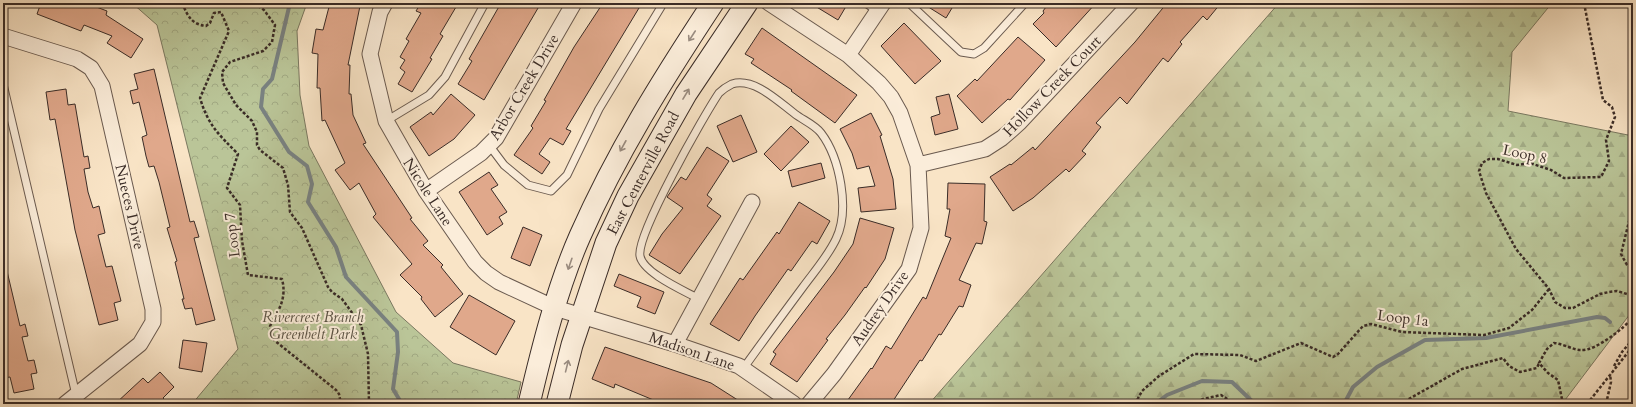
<svg xmlns="http://www.w3.org/2000/svg" width="1636" height="407" font-family="Cardo,serif">
  <style>
    .forest { fill: url(#forest-firs); stroke: #7a7860 }
    .park { fill: url(#park-crowns); stroke: #7a7860 }
    .lines { fill: none; stroke-linecap: round; stroke-linejoin: round }
    .stream { stroke: #798282; stroke-width: 4 }
    .building { fill: #e0a88b; stroke: #3a2c27 }
    .service-casing { stroke: #6a5a4f; stroke-width: 9 }
    .minor-casing { stroke: #6a5a4f; stroke-width: 17 }
    .secondary-casing { stroke: #3a2c27; stroke-width: 23 }
    .path { stroke: #3a2c27; stroke-width: 2.5; stroke-dasharray: 3 2; stroke-linecap: butt }
    .service { stroke: #fbedda; stroke-width: 7 }
    .minor { stroke: #fbedda; stroke-width: 15 }
    .secondary { stroke: #fbedda; stroke-width: 21 }
    .oneway { stroke: #9a8c80 }
    .labels { text-anchor: middle; dominant-baseline: central; stroke-width: 4; stroke-linejoin: round; paint-order: stroke }
    .street-label { font-size: 15px; fill: #3a2c27; stroke: #fbedda }
    .park-label { font-size: 15px; font-style: italic; fill: #5a5243; stroke: #fbedda }
  </style>
  <defs>
    <pattern id="forest-firs" width="22" height="20" patternUnits="userSpaceOnUse"><rect width="22" height="20" fill="#bac598"/><path d="M5 1l3.5 6h-7zM16 11l3.5 6h-7z" fill="#a1a983"/></pattern>
    <pattern id="park-crowns" width="20" height="18" patternUnits="userSpaceOnUse"><rect width="20" height="18" fill="#bac598"/><path d="M2 6a3 3 0 1 1 6 0M12 15a3 3 0 1 1 6 0" fill="none" stroke="#a1a983"/></pattern>
  </defs>
  <rect width="100%" height="100%" fill="#f9e4c6"/>
  <filter id="stains"><feTurbulence type="fractalNoise" baseFrequency=".005" numOctaves="4"/><feColorMatrix values="0 0 0 0 .2 0 0 0 0 .09 0 0 0 0 .02 0 0 0 .5 -.17"/></filter>
  <radialGradient id="worn" r=".72"><stop offset=".6" stop-color="#630" stop-opacity="0"/><stop offset="1" stop-color="#630" stop-opacity=".3"/></radialGradient>
  <!-- forest -->
  <path class="forest" d="M1279 3H1552L1512 52 1508 111 1633 136V310L1562 404H929Z"/>
  <!-- park -->
  <path class="park" d="M132 3H307L297 31 300 95 309 146 396 312 453 363 521 382 516 404H192L238 349 157 25Z"/>
  <g class="lines">
    <!-- stream -->
    <path class="stream" d="M290 3 272 79 263 89 261 107 289 152 307 166 312 184 308 202 336 247 346 277 397 332 398 352 393 389 402 404
      M1155 404 1167 395 1202 381 1232 382 1255 404
      M1344 404 1353 387 1377 367 1425 340 1486 338 1597 317 1605 318 1610 322"/>
  </g>
  <!-- building -->
  <path class="building" d="M41 3H86L107 11 106 15 143 39 131 58 107 43 112 36 84 25 81 31 37 14Z
    M330 3H347L360 6 348 65H350L349 94H351L353 115 366 143 363 144 412 218 410 219 428 241 423 245 443 265 441 267 463 294 435 317 421 299 422 297 400 275 412 264 373 217 376 214 359 183 350 190 335 170 345 163 325 120 322 121 320 88H317L318 54 312 53 316 29 323 30Z
    M421 3H449L456 7 440 34 443 36 430 58 432 59 412 92 398 84 405 72 400 68 405 60 400 57 409 41 406 39 421 13 416 11Z
    M501 3H541L484 100 458 84 472 61 469 59Z
    M603 3H642L566 129 571 131 563 145 550 138 539 154 550 162 542 174 514 155 533 128 531 126 546 101 544 100 574 47Z
    M810 3H848L838 20Z
    M922 3H955L946 18Z
    M1049 3H1096L1056 47 1033 24 1044 13 1043 11Z
    M1167 3H1221L1207 20 1203 16 1180 42 1182 44 1168 62 1163 58 1127 104 1120 97 1096 123 1101 127 1082 151 1086 154 1069 172 1066 169 1033 198 1013 211 990 177 1010 164 1011 165 1033 147 1035 150 1135 42Z
    M904 23 941 61 915 84 881 46Z
    M762 28 857 95 835 123 791 91 792 90 751 63 754 59 745 54Z
    M1018 37 1045 60 1010 100 1008 99 982 123 957 96 975 79 977 81Z
    M154 69 190 222 194 221 199 237 194 238 215 320 196 325 192 308 185 309 182 299H184L175 262 177 261 167 228 170 227 159 182 154 166 149 167 146 156 142 137 147 135 139 102 133 104 130 91 138 89 134 74Z
    M66 89 68 105 75 104 84 157 88 156 90 168 84 169 88 192 93 208 99 206 105 233 98 235 106 267 112 266 121 301 114 303 118 320 99 325 75 230 55 119 50 120 46 92Z
    M451 94 475 115 454 139 429 156 410 127 431 112 433 115Z
    M949 94 958 129 935 135 931 117 940 114 936 97Z
    M871 113 882 135 880 136 893 179 896 209 861 212 858 188 875 186 869 166 857 169 852 153 840 129Z
    M741 115 757 152 733 162 717 126Z
    M791 126 809 142 781 171 764 154Z
    M707 147 729 161 707 195 712 199 707 206 721 216 680 274 649 255 662 234 683 208 667 197 681 177 686 180Z
    M821 163 825 178 792 187 788 171Z
    M489 172 498 185 491 189 507 212 499 217 503 224 487 235 459 192Z
    M948 183 985 184 984 221 987 222 982 244 976 243 959 280 971 285 963 307 959 306 941 335 939 334 922 361 920 360 891 404H845L871 368 872 369 886 346 891 349 923 297 926 299 951 238 945 236 950 209H947Z
    M799 202 830 221 817 244 812 241 791 271 788 269 755 316 739 341 710 324 740 278 743 280 777 232 779 234Z
    M860 218 894 228 885 259 866 288 865 287 845 315 826 339 828 340 797 382 770 364 776 354 773 352 834 272 853 244Z
    M523 227 542 235 530 266 511 258Z
    M3 271H7L20 326 25 324 28 336 22 337 28 361 34 360 37 373 31 374 34 389 14 393 10 377 3 378Z
    M619 274 664 292 655 314 637 307 641 297 614 286Z
    M469 295 515 321 496 355 450 327Z
    M183 340 207 343 202 372 179 368Z
    M605 347 711 383 744 404H663L615 384 614 388 592 379Z
    M160 372 174 387 163 398 169 404H115L143 378 148 383Z"/>
  <g class="lines">
    <!-- service casing -->
    <g class="service-casing">
      <path id="service" d="M866 3 877 11
        M909 3 961 52 974 54 984 48 1025 3
        M3 84 76 395
        M386 121 429 95 445 77 485 3
        M489 145 504 165 528 185 551 191 567 175 599 109 661 7V3
        M699 299C685 291 643 273 640 256 636 235 704 115 719 93 722 90 728 86 732 84 754 77 779 102 795 114 803 120 815 125 821 133 840 158 850 210 836 239 828 256 814 272 803 287 783 314 763 341 743 369"/>
    </g>
    <!-- minor casing -->
    <g class="minor-casing">
      <path id="minor" d="M385 3 380 12 370 54 386 121 426 191 475 262 486 273 499 282 555 308 675 344 739 366 794 404
        M769 3 848 55 879 83 891 97 900 113 918 165 921 228 909 269 834 374 809 404
        M3 36 77 59 91 68 102 86 153 309V322L140 344 65 404
        M848 55 883 3
        M918 165 985 149 1002 138 1019 123 1131 3
        M426 191 481 153 496 138 574 3
        M675 344 752 202"/>
    </g>
    <!-- secondary casing -->
    <g class="secondary-casing">
      <path id="secondary" d="M529 404C542 349 557 288 580 236 617 152 663 79 713 3
        M557 404 572 345 606 243 628 196 686 94 747 3"/>
    </g>
    <!-- path -->
    <path class="path" d="M182 3C188 16 191 24 206 26L210 23 214 13 221 12 229 31 200 98C208 125 219 135 238 154L227 188 240 205 242 241 248 275 282 279C287 298 279 310 270 326L274 340 336 390 339 394 341 404
      M254 3 264 10 275 25 272 42 263 51 230 62 222 72 223 83 236 105 252 121 257 132V145L260 150 283 168 288 185 290 212 302 228 328 287 332 292 342 299 361 325 368 354 369 404
      M1584 3 1603 100 1612 107 1615 117 1606 140 1609 161 1601 177 1564 178 1551 170 1530 163 1517 165 1498 159H1489L1482 163 1479 171 1486 193 1516 249 1549 289 1555 302 1565 308H1573L1600 294 1609 292 1617 291 1630 295 1633 299
      M1633 205 1621 254 1627 265 1633 269
      M1614 366 1622 352 1633 339
      M1135 404 1142 391 1159 376 1194 354 1240 355 1256 361 1301 343 1333 357 1338 354 1363 326 1371 324 1402 332 1484 335 1509 328 1532 310 1549 289
      M1192 404 1203 399 1221 395 1235 404
      M1400 404 1462 369 1503 358 1509 366 1520 372 1537 368 1539 363
      M1563 404 1558 380 1548 373 1539 363 1547 349 1554 343C1564 344 1573 350 1581 350 1594 352 1626 327 1633 317
      M1587 404 1633 346
      M1606 404 1611 382 1610 374"/>
    <!-- service -->
    <use href="#service" class="service"/>
    <!-- minor -->
    <use href="#minor" class="minor"/>
    <!-- secondary -->
    <use href="#secondary" class="secondary"/>
  </g>
  <!-- one-way arrows -->
  <defs><path id="oneway-shaft" d="M-6 0H5M1.5-3L5.5 0L1.5 3" fill="none" stroke-width="1.6" stroke-linecap="round" stroke-linejoin="round"/></defs>
  <g class="oneway">
    <use href="#oneway-shaft" transform="translate(692 36) rotate(123)"/>
    <use href="#oneway-shaft" transform="translate(686 94) rotate(-59)"/>
    <use href="#oneway-shaft" transform="translate(623 146) rotate(119)"/>
    <use href="#oneway-shaft" transform="translate(570 264) rotate(109)"/>
    <use href="#oneway-shaft" transform="translate(567 366) rotate(-76)"/>
  </g>
  <g class="labels">
    <!-- street labels -->
    <g class="street-label">
      <text transform="translate(1052 86) rotate(-46)">Hollow Creek Court</text>
      <text transform="translate(524 87) rotate(-59)">Arbor Creek Drive</text>
      <text transform="translate(1525 154) rotate(12)">Loop 8</text>
      <text transform="translate(643 173) rotate(-62)">East Centerville Road</text>
      <text transform="translate(428 192) rotate(57)">Nicole Lane</text>
      <text transform="translate(130 207) rotate(77)">Nueces Drive</text>
      <text transform="translate(232 235) rotate(-97)">Loop 7</text>
      <text transform="translate(880 308) rotate(-55)">Audrey Drive</text>
      <text transform="translate(1403 318) rotate(7)">Loop 1a</text>
      <text transform="translate(692 351) rotate(19)">Madison Lane</text>
    </g>
    <!-- park labels -->
    <g class="park-label">
      <text x="313" y="317">Rivercrest Branch<tspan x="313" dy="17">Greenbelt Park</tspan></text>
    </g>
  </g>
  <!-- margin -->
  <rect width="1636" height="407" fill="none" stroke="#f9e4c6" stroke-width="16"/>
  <rect x="4" y="4" width="1628" height="399" fill="none" stroke="#3a2c27" stroke-width="2"/>
  <rect x="8" y="8" width="1620" height="391" fill="none" stroke="#3a2c27"/>
  <rect width="100%" height="100%" filter="url(#stains)"/>
  <rect width="100%" height="100%" fill="url(#worn)"/>
</svg>
